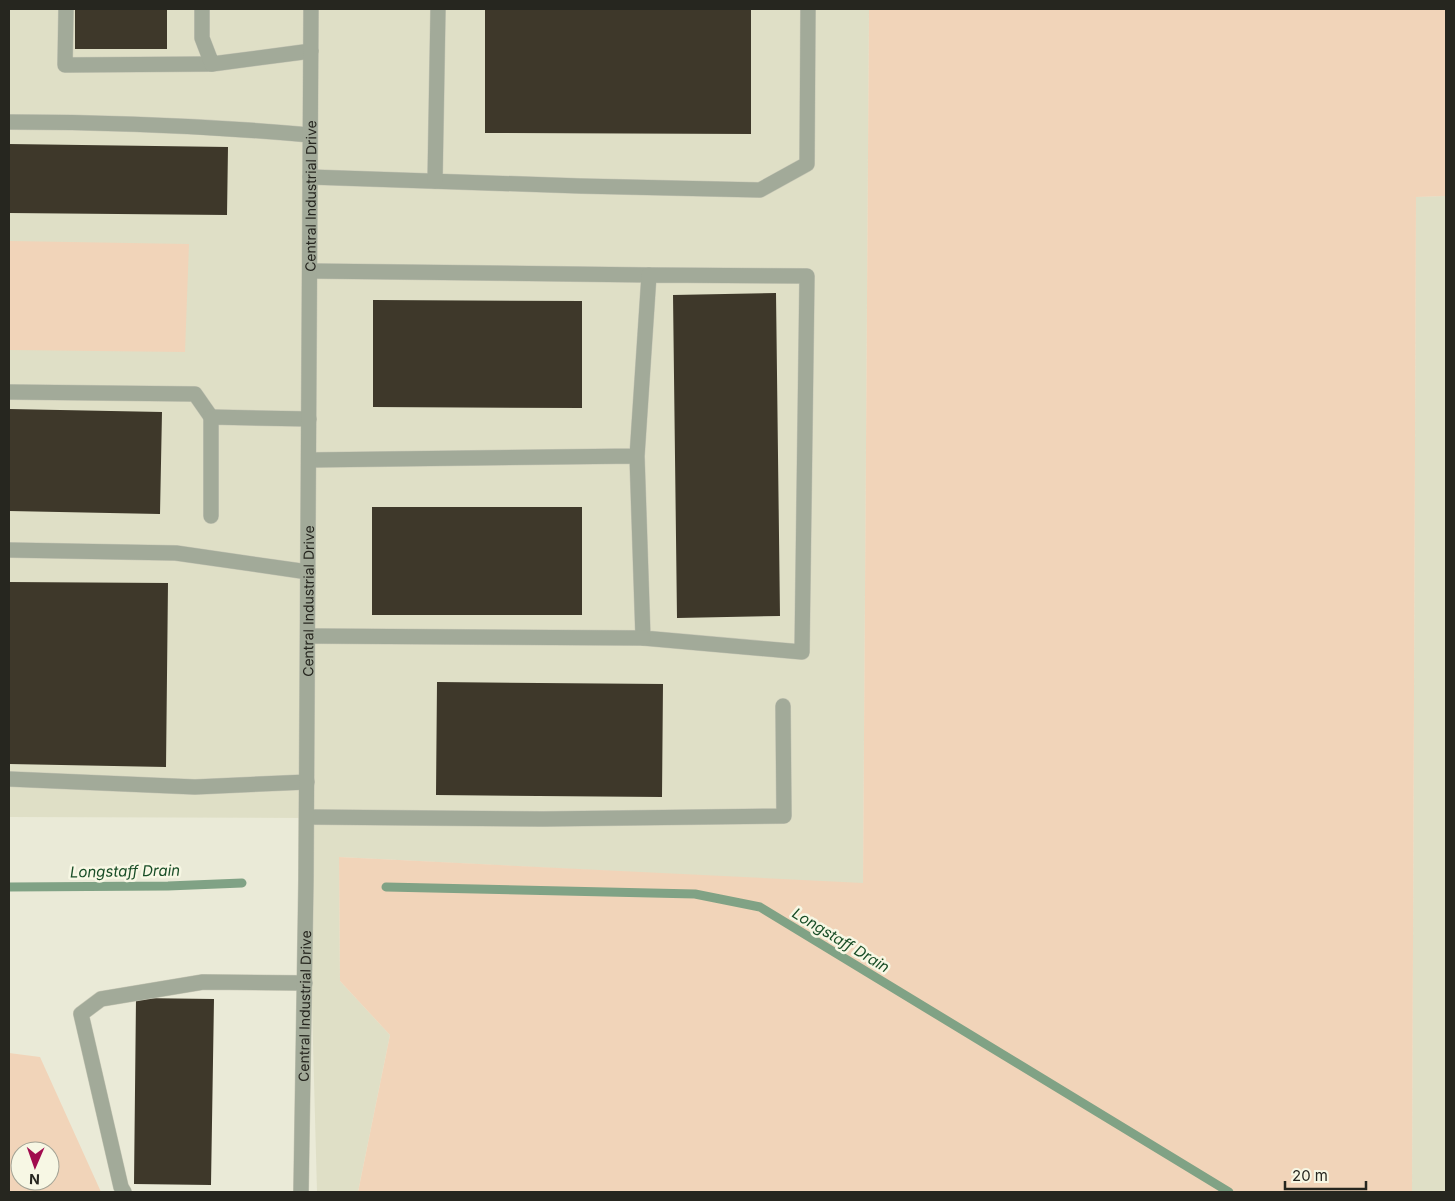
<svg xmlns="http://www.w3.org/2000/svg" width="1455" height="1201" font-family="Inter,sans-serif">
  <style>
    .built { fill: #dfdfc6 }
    .green { fill: #f1d4b9; fill-rule: evenodd }
    .lines { fill: none; stroke-linecap: round; stroke-linejoin: round }
    .stream { stroke: #80a285; stroke-width: 9 }
    .building { fill: #3e382a }
    .minor-casing { stroke: #c7c7b6; stroke-width: 16 }
    .minor { stroke: #a2aa99; stroke-width: 15 }
    .labels { text-anchor: middle; dominant-baseline: central; stroke-width: 5; stroke-linejoin: round; paint-order: stroke }
    .street-label { font-size: 14px; fill: #26261f; stroke: #f7f7e4 }
    .water-label { font-size: 15px; font-style: italic; fill: #184d26; stroke: #f7f7e4 }
  </style>
  <rect width="100%" height="100%" fill="#eaead7"/>
  <!-- built -->
  <path class="built" d="M9 9H869L863 884 339 857 340 981 390 1035 358 1192H317L307 818 9 817Z
    M1446 196V1192H1412L1416 197Z"/>
  <!-- green -->
  <path class="green" d="M869 9H1446V196L1416 197 1412 1192H358L390 1035 340 981 339 857 863 883Z
    M9 241 189 244 185 352 9 350Z
    M9 1053 40 1057 101 1192H9ZM20 1151H50V1181H20Z"/>
  <g class="lines">
    <!-- stream -->
    <path class="stream" d="M9 887 168 886 242 883
      M386 887 695 894 760 907 1229 1192"/>
  </g>
  <!-- building -->
  <path class="building" d="M75 9H167V49H75Z
    M485 9H751V134L485 133Z
    M9 144 228 147 227 215 9 213Z
    M776 293 780 616 677 618 673 295Z
    M373 300 582 301V408L373 407Z
    M9 409 162 412 160 514 9 511Z
    M372 507H582V615H372Z
    M9 582 168 583 166 767 9 764Z
    M437 682 663 684 662 797 436 795Z
    M136 998 214 999 211 1185 134 1184Z"/>
  <g class="lines">
    <!-- minor casing -->
    <g class="minor-casing">
      <g id="minor">
        <path d="M66 9 65 65 212 64"/>
        <path d="M202 9V38L212 64 311 51"/>
        <path d="M9 122C110 122 210 126 310 135"/>
        <path d="M310 177 580 186 760 190 807 164 808 9"/>
        <path d="M435 181 438 9"/>
        <path d="M310 271 649 275"/>
        <path d="M9 392 195 394 211 417"/>
        <path d="M309 460 637 456 643 638 802 652 807 276 649 275 637 456"/>
        <path d="M211 516V417L309 419"/>
        <path d="M9 550 176 553 308 572"/>
        <path d="M308 636 643 638"/>
        <path d="M9 779 195 787 307 782"/>
        <path d="M307 817 543 819 784 816 783 706"/>
        <path d="M124 1192 121 1187 81 1014 101 999 203 982 305 983"/>
        <path id="s1" d="M301 1192 306 880 311 9"/>
      </g>
    </g>
    <!-- minor -->
    <use href="#minor" class="minor"/>
  </g>
  <g class="labels">
    <!-- street labels -->
    <g class="street-label">
      <text stroke="none"><textPath href="#s1" startOffset="996">Central Industrial Drive</textPath></text>
      <text stroke="none"><textPath href="#s1" startOffset="591">Central Industrial Drive</textPath></text>
      <text stroke="none"><textPath href="#s1" startOffset="186">Central Industrial Drive</textPath></text>
    </g>
    <!-- water labels -->
    <g class="water-label">
      <text transform="translate(125 871) rotate(-1)">Longstaff Drain</text>
      <text transform="translate(841 940) rotate(31)">Longstaff Drain</text>
    </g>
  </g>
  <!-- border -->
  <rect width="1455" height="1201" fill="none" stroke="#26261f" stroke-width="20"/>
  <!-- north arrow -->
  <g transform="translate(35 1166) rotate(182)"><circle r="24" fill="#f7f7e4" stroke="#a3a395"/>
  <path d="M0-4L9 19L0 12L-9 19Z" fill="#a10b4e"/>
  <text y="-8" font-size="14" font-weight="bold" text-anchor="middle" fill="#26261f">N</text>
  </g>
  <!-- scale -->
  <path d="M1285 1181v8h81v-8" fill="none" stroke="#26261f" stroke-width="2.5"/>
  <text x="1292" y="1181" font-size="15" fill="#26261f" stroke="#f7f7e4" stroke-width="4" paint-order="stroke">20 m</text>
</svg>
